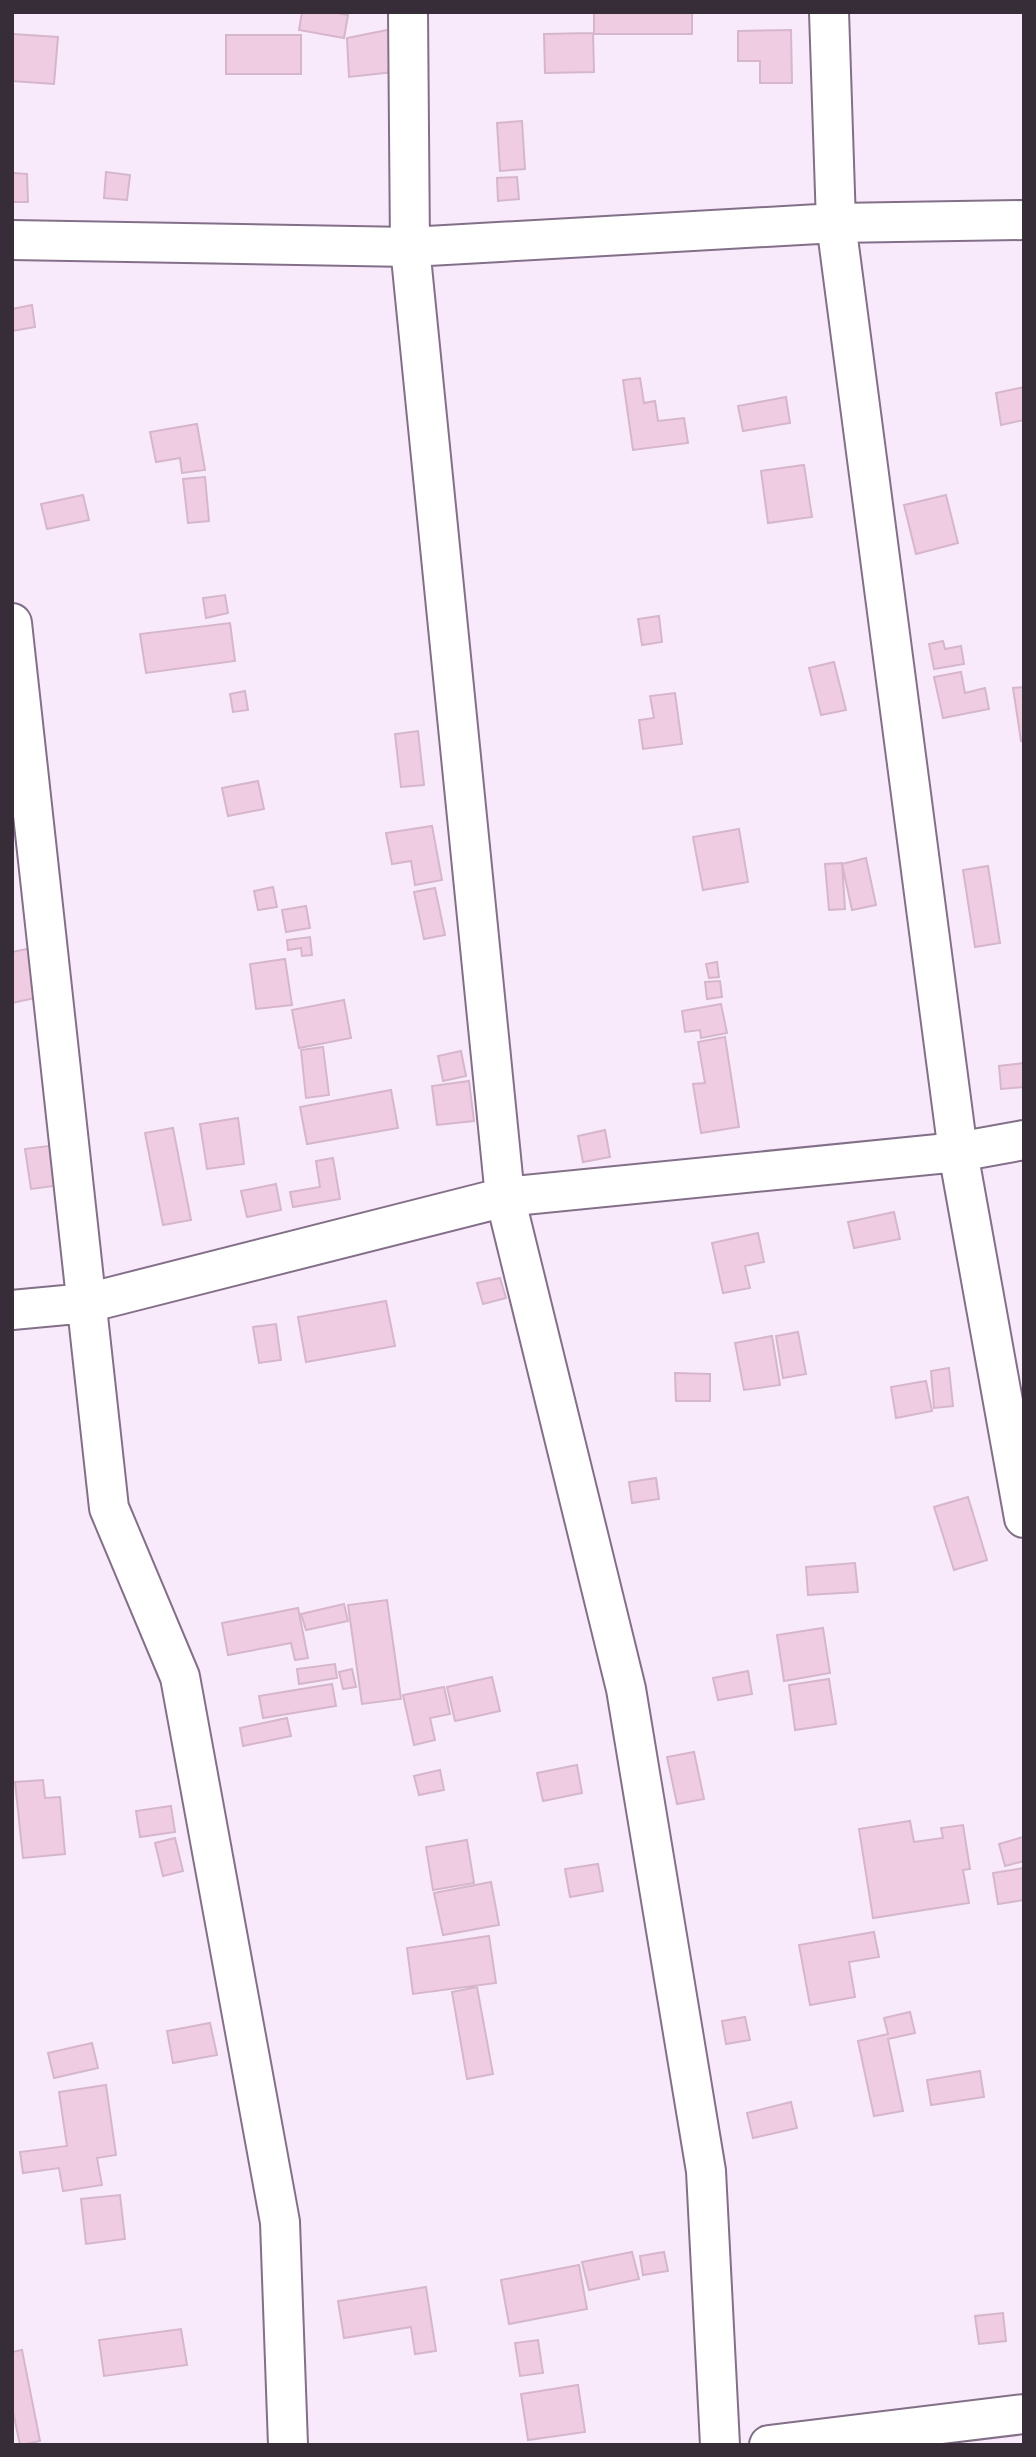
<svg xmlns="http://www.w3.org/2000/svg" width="1036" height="2457" font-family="'Space Grotesk',sans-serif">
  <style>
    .building { fill: #f0cce3; stroke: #d6b6cb; stroke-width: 2 }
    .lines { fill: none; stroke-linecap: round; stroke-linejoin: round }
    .minor-casing { stroke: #846f89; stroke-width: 42 }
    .minor { stroke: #fff; stroke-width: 38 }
  </style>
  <rect width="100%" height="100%" fill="#f8eafb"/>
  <!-- building -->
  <path class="building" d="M302 12H332L348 15 344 38 299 30Z
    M594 12H692V34H594Z
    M397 28 402 71 349 77 347 38Z
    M791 30 792 83H760V61H738V31Z
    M593 33 594 72 545 73 544 34Z
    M12 34 58 37 54 84 12 81Z
    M226 35H301V74H226Z
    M522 121 525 169 500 171 497 123Z
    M106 172 130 175 127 200 104 198Z
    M12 173 27 174 28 202H12Z
    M517 177 519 199 498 201 497 178Z
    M32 305 35 327 12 331V309Z
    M640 378 644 403 655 401 658 421 684 418 688 443 633 450 623 380Z
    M1024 387V420L1001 425 996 393Z
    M786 397 790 423 743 431 738 406Z
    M197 424 205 470 182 473 180 458 156 462 150 432Z
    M804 465 812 517 768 523 761 471Z
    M205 477 209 521 188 523 183 479Z
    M83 495 89 520 47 529 41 504Z
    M946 495 958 543 916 554 904 505Z
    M225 595 228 613 206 618 203 598Z
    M659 616 662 642 642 645 638 619Z
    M230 623 235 661 146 673 140 634Z
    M943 641 945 649 961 646 964 664 934 669 929 644Z
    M834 662 846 710 821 715 809 668Z
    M961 672 965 693 985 688 989 709 943 718 934 677Z
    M1024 687V740L1021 741 1013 688Z
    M245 691 248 710 233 712 230 694Z
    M675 693 682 744 643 749 639 720 654 718 650 696Z
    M418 731 424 785 401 787 395 734Z
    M258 781 264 809 228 816 222 788Z
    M432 826 442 880 415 885 411 861 392 864 386 833Z
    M739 829 748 882 703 890 693 837Z
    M866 858 876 905 852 910 842 864Z
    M842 863 845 909 829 910 825 864Z
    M988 866 1000 943 975 947 963 870Z
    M273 887 277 907 258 910 254 891Z
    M435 888 445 935 424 939 414 892Z
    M306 906 310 928 286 932 282 910Z
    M310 937 312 955 302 956 301 948 288 950 287 940Z
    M32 948 44 996 12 1003V952Z
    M285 959 292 1005 256 1009 250 964Z
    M717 962 719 977 709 978 706 964Z
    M720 981 722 997 707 999 705 982Z
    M344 1000 351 1038 299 1048 292 1010Z
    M721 1004 727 1033 701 1038 700 1030 685 1032 682 1011Z
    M725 1037 739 1127 701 1133 693 1084 705 1083 698 1042Z
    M323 1047 329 1095 306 1098 301 1050Z
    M461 1051 466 1076 443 1081 438 1056Z
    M1024 1063V1087L1001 1089 999 1066Z
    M469 1081 474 1121 437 1125 432 1086Z
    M391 1090 398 1128 307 1144 300 1107Z
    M238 1118 244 1164 207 1169 200 1124Z
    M173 1128 191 1220 163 1225 145 1133Z
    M605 1130 610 1157 583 1162 578 1136Z
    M63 1144 69 1184 31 1189 25 1149Z
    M333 1158 340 1199 293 1207 290 1192 320 1187 316 1161Z
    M276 1184 281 1210 247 1217 241 1191Z
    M894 1212 900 1239 854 1248 848 1222Z
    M758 1233 764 1262 745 1266 750 1288 723 1293 712 1243Z
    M500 1278 506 1298 483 1304 477 1283Z
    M386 1301 395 1346 306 1362 298 1317Z
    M276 1324 281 1360 259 1363 253 1327Z
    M798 1332 806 1374 783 1378 776 1336Z
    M772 1336 780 1385 744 1390 735 1343Z
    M949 1368 953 1406 934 1408 931 1371Z
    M675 1373 710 1374V1401H676Z
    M926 1381 932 1411 896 1418 891 1387Z
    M656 1478 659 1499 632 1503 629 1482Z
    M968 1497 987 1560 954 1570 934 1507Z
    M855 1563 858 1592 808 1595 806 1567Z
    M387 1600 401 1699 362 1704 348 1605Z
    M344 1604 348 1621 306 1630 301 1614Z
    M298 1608 308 1658 295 1660 291 1643 228 1655 222 1623Z
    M823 1628 830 1673 784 1681 777 1635Z
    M335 1664 337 1678 299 1684 297 1669Z
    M352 1669 356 1687 343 1689 339 1672Z
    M748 1671 752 1694 718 1700 713 1678Z
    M492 1677 500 1711 455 1721 447 1687Z
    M829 1679 836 1724 795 1730 789 1685Z
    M332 1684 336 1706 263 1718 259 1696Z
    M444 1687 450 1714 430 1718 435 1740 414 1745 403 1695Z
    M287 1718 291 1736 243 1746 240 1728Z
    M694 1752 704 1799 677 1804 667 1757Z
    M577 1765 582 1793 543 1801 537 1773Z
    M440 1770 444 1790 419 1795 414 1776Z
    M43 1780 45 1798 60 1797 65 1854 23 1858 15 1782Z
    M171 1806 175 1832 140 1837 136 1811Z
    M910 1821 914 1842 943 1838 941 1828 963 1825 970 1869 963 1870 969 1903 873 1918 859 1829Z
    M1023 1837 1024 1861 1005 1866 999 1844Z
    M175 1838 183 1871 163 1876 155 1843Z
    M467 1840 474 1883 433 1890 426 1847Z
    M598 1864 603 1891 570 1897 565 1869Z
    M1024 1868V1900L998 1904 993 1873Z
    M491 1882 499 1925 443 1935 434 1893Z
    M874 1932 879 1957 849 1962 855 1997 810 2005 799 1945Z
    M489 1936 496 1983 413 1994 407 1948Z
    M477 1987 493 2074 467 2079 452 1992Z
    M910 2012 915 2033 888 2039 903 2111 874 2116 858 2041 888 2034 884 2018Z
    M745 2017 750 2040 726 2044 722 2021Z
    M210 2023 217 2055 173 2063 167 2031Z
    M92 2043 98 2068 54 2078 48 2053Z
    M980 2071 984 2097 931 2105 927 2080Z
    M106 2085 116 2155 97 2158 102 2185 63 2191 59 2168 23 2173 20 2152 67 2146 59 2092Z
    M791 2102 797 2128 753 2138 747 2113Z
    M120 2195 125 2239 86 2244 81 2199Z
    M632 2252 639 2279 589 2290 582 2262Z
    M664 2252 668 2271 643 2275 640 2256Z
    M579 2265 587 2309 509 2324 501 2280Z
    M426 2287 436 2351 415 2354 411 2327 344 2338 338 2301Z
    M1003 2313 1006 2341 979 2344 975 2316Z
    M181 2329 187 2365 104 2376 99 2340Z
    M538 2340 543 2373 520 2376 515 2343Z
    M22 2350 40 2441 20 2445 12 2407V2352Z
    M578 2385 585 2432 528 2440 521 2394Z"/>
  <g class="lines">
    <!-- minor casing -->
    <g class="minor-casing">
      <path id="minor" d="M408 12 410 247 505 1197 626 1689 706 2171 720 2445
        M829 12 836 223 958 1152 1024 1518
        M12 240 410 247 836 223 1024 220
        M12 623 109 1508 180 1677 280 2222 288 2445
        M12 1310 87 1303 505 1197 958 1152 1024 1140
        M769 2445 1024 2414"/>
    </g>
    <!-- minor -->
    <use href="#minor" class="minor"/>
  </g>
  <!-- border -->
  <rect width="1036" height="2457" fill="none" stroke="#362d38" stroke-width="28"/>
</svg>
